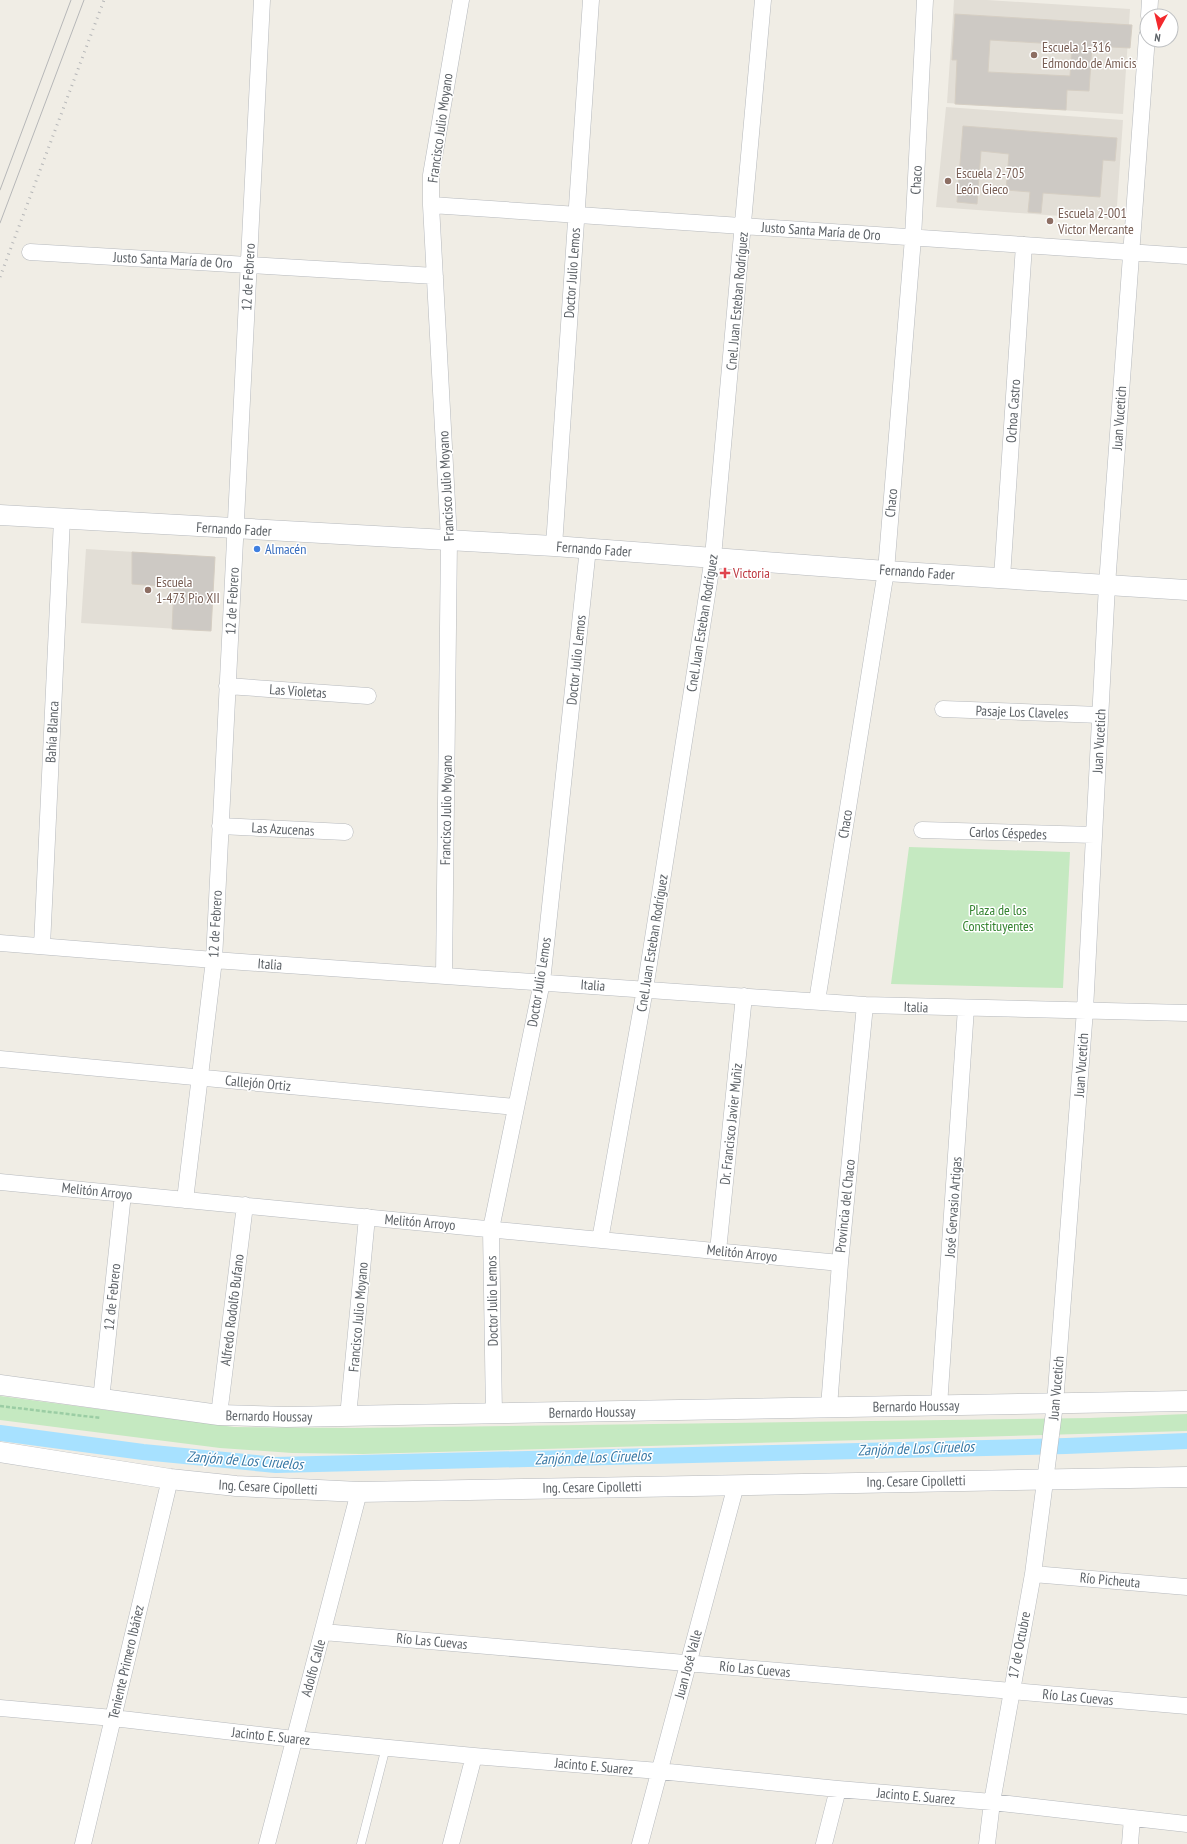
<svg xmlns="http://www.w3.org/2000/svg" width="1187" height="1844" font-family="'PT Sans Narrow',sans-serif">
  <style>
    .education { fill: #e2ded6 }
    .green { fill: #c5e9c1 }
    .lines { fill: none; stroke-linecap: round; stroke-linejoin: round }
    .canal { stroke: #a7e1ff; stroke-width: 16 }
    .building { fill: #cdc9c4; stroke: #d5cec3; fill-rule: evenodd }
    .service-casing { stroke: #b6b9bd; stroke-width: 9 }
    .minor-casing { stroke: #b6b9bd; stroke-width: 17 }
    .tertiary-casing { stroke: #b6b9bd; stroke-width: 21 }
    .path { stroke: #9bcda4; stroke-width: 2.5; stroke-dasharray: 4 2; stroke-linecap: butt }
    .service { stroke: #fff; stroke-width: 8 }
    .minor { stroke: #fff; stroke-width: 16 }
    .tertiary { stroke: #fff; stroke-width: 20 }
    .tram { stroke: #b6b7b8; stroke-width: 1 }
    .rail { stroke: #b6b7b8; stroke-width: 3; stroke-dasharray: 1 5; stroke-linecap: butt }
    .education-dot { fill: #8d6e63; stroke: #fff; stroke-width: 1.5 }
    .shop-dot { fill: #3f7fe0; stroke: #fff; stroke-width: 1.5 }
    .health-dot { fill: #e0444e; stroke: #fff; stroke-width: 1.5 }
    .labels { text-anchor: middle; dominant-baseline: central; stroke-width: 3; stroke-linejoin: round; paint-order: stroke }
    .education-label { font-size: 14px; fill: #785e54; stroke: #fff; text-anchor: start }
    .street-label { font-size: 14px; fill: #5d6267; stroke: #fff }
    .shop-label { font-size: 14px; fill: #366cbe; stroke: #fff; text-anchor: start }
    .health-label { font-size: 14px; fill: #be3a42; stroke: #fff; text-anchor: start }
    .park-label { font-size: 14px; fill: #348330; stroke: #fff }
    .water-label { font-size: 15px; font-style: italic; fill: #3778a5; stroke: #fff }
  </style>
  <rect width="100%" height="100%" fill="#f0ede5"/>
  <!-- education -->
  <path class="education" d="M954 0H987L1130 9 1123 114 947 103Z
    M946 107 1123 120 1116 220 936 207Z
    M86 549 215 557 211 631 81 623Z"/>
  <!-- green -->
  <path class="green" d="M909 847 1070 852 1063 988 891 984Z
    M0 1396 234 1427 354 1428 1090 1418 1187 1414V1431L363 1454 292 1453 220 1448 0 1420Z"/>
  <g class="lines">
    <!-- canal -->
    <path class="canal" d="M0 1433 143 1452 276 1465 1066 1446 1187 1441"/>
  </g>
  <!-- building -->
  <path class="building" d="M955 14 1132 25 1130 48 1092 46 1089 91 1067 90 1066 110 955 104 957 60H952ZM990 40 1072 45 1070 76 988 72Z
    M963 126 1117 138 1115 161 1103 160 1100 197 1043 193 1041 213 1028 212 1030 192 1006 190 1009 154 981 151 977 204 957 202Z
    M132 552 215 557 211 631 172 629 174 587 132 584Z"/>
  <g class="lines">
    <!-- service casing -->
    <g class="service-casing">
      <path id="service" d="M361 1844 386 1747"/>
    </g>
    <!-- minor casing -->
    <g class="minor-casing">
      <path id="minor" d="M1149 16 1150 0
        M431 205 1187 256
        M30 252 435 276
        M554 546 591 0
        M1002 578 1024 245
        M227 686 368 696
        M943 709 1100 715
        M220 826 345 832
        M922 830 1094 835
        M0 943 214 960 865 1005 1187 1013
        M42 946 62 519
        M444 976 449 540 431 205V175L461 0
        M817 1001 886 571 913 238 925 0
        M0 1059 516 1107
        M0 1182 840 1263
        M185 1200 214 960 262 0
        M600 1240 645 989 713 557 763 0
        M718 1251 744 996
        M101 1400 123 1194
        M939 1406 966 1008
        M829 1407 840 1263 865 1005
        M494 1414 491 1229 542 982 588 548
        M219 1415 245 1205
        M348 1417 367 1217
        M1033 1574 1187 1587
        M323 1632 1187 1706
        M0 1708 113 1718 294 1739 474 1756 659 1771 838 1789 992 1802 1187 1824
        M83 1844 170 1479
        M267 1844 359 1492
        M451 1844 474 1756
        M640 1844 736 1485
        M824 1844 838 1789
        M987 1844 992 1802 1033 1574 1055 1404 1085 1010 1107 585 1147 36
        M1130 1844 1132 1818"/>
    </g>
    <!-- tertiary casing -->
    <g class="tertiary-casing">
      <path id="tertiary" d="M0 515 554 546 886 571 1187 590
        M0 1385 219 1415 286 1417 1187 1401
        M0 1452 170 1479 236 1486 359 1492 1187 1477"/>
    </g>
    <!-- path -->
    <path class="path" d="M0 1406 101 1418"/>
    <!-- service -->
    <use href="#service" class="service"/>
    <!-- minor -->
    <use href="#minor" class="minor"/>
    <!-- tertiary -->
    <use href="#tertiary" class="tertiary"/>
    <!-- tram -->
    <path class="tram" d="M0 190 71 0
      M0 223 84 0"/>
    <!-- rail -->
    <path class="rail" d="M0 277 104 0"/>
  </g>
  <!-- markers -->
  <g class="education-dot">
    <circle cx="1034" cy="55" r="4"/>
    <circle cx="948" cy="181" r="4"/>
    <circle cx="1050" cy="221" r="4"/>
    <circle cx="148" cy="590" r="4"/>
  </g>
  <circle class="shop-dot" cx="257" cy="549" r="4"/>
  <path class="health-dot" d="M723 567h4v4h4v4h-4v4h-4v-4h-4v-4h4z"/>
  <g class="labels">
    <!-- education labels -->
    <g class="education-label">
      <text x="1042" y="47">Escuela 1-316<tspan x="1042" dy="16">Edmondo de Amicis</tspan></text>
      <text x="956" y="173">Escuela 2-705<tspan x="956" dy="16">León Gieco</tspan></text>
      <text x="1058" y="213">Escuela 2-001<tspan x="1058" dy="16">Victor Mercante</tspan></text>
      <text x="156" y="582">Escuela<tspan x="156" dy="16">1-473 Pio XII</tspan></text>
    </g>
    <!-- street labels -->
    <g class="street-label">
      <text transform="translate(440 128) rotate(-82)">Francisco Julio Moyano</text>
      <text transform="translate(916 180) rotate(-87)">Chaco</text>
      <text transform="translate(821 231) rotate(4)">Justo Santa María de Oro</text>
      <text transform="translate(173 260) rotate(3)">Justo Santa María de Oro</text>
      <text transform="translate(572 273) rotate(-86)">Doctor Julio Lemos</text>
      <text transform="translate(248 277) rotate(-87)">12 de Febrero</text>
      <text transform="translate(737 301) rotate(-85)">Cnel. Juan Esteban Rodríguez</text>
      <text transform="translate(1013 411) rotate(-86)">Ochoa Castro</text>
      <text transform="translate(1119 418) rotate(-86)">Juan Vucetich</text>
      <text transform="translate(446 486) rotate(-93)">Francisco Julio Moyano</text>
      <text transform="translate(891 503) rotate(-85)">Chaco</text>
      <text transform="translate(234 529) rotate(3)">Fernando Fader</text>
      <text transform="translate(594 549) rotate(4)">Fernando Fader</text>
      <text transform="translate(917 572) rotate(4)">Fernando Fader</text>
      <text transform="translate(232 601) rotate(-87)">12 de Febrero</text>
      <text transform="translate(702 623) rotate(-81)">Cnel. Juan Esteban Rodríguez</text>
      <text transform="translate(576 660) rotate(-84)">Doctor Julio Lemos</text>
      <text transform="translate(298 691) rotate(4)">Las Violetas</text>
      <text transform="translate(1022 712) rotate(2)">Pasaje Los Claveles</text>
      <text transform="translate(52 732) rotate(-87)">Bahía Blanca</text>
      <text transform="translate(1099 741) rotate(-87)">Juan Vucetich</text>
      <text transform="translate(446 810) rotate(-89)">Francisco Julio Moyano</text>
      <text transform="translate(845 824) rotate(-81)">Chaco</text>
      <text transform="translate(283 829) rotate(3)">Las Azucenas</text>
      <text transform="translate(1008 833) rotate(2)">Carlos Céspedes</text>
      <text transform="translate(215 924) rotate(-87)">12 de Febrero</text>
      <text transform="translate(652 943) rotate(-81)">Cnel. Juan Esteban Rodríguez</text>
      <text transform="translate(270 964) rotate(4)">Italia</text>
      <text transform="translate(539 982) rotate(-81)">Doctor Julio Lemos</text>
      <text transform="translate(593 985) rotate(4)">Italia</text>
      <text transform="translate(916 1007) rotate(2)">Italia</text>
      <text transform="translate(1081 1065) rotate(-86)">Juan Vucetich</text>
      <text transform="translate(258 1083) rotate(5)">Callejón Ortiz</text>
      <text transform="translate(731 1124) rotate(-84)">Dr. Francisco Javier Muñiz</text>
      <text transform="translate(97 1191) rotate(6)">Melitón Arroyo</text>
      <text transform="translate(845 1206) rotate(-84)">Provincia del Chaco</text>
      <text transform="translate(953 1207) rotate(-86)">José Gervasio Artigas</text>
      <text transform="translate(420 1222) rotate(5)">Melitón Arroyo</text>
      <text transform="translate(742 1253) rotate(6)">Melitón Arroyo</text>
      <text transform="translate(112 1297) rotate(-84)">12 de Febrero</text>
      <text transform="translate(492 1301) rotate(-91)">Doctor Julio Lemos</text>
      <text transform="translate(232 1310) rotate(-83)">Alfredo Rodolfo Bufano</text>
      <text transform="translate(358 1317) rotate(-85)">Francisco Julio Moyano</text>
      <text transform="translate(1056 1388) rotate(-85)">Juan Vucetich</text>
      <text transform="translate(916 1406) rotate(-1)">Bernardo Houssay</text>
      <text transform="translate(592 1412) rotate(-1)">Bernardo Houssay</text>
      <text transform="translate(269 1416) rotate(1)">Bernardo Houssay</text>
      <text transform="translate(916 1481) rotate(-1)">Ing. Cesare Cipolletti</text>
      <text transform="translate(268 1487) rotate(3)">Ing. Cesare Cipolletti</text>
      <text transform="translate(592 1487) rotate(-1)">Ing. Cesare Cipolletti</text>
      <text transform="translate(1110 1580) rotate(5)">Río Picheuta</text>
      <text transform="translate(432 1641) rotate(5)">Río Las Cuevas</text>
      <text transform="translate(1019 1645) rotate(-79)">17 de Octubre</text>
      <text transform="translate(126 1662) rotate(-77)">Teniente Primero Ibáñez</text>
      <text transform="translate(688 1664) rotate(-75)">Juan José Valle</text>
      <text transform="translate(313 1668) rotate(-75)">Adolfo Calle</text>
      <text transform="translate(755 1669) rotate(5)">Río Las Cuevas</text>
      <text transform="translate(1078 1697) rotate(5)">Río Las Cuevas</text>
      <text transform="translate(271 1736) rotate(6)">Jacinto E. Suarez</text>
      <text transform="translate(594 1766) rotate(5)">Jacinto E. Suarez</text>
      <text transform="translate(916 1796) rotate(5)">Jacinto E. Suarez</text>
    </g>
    <!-- shop labels -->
    <g class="shop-label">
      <text x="265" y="549">Almacén</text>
    </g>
    <!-- health labels -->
    <g class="health-label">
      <text x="733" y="573">Victoria</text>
    </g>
    <!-- park labels -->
    <g class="park-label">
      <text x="998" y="910">Plaza de los<tspan x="998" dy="16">Constituyentes</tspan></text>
    </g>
    <!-- water labels -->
    <g class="water-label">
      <text transform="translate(916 1448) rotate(-2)">Zanjón de Los Ciruelos</text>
      <text transform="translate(593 1457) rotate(-2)">Zanjón de Los Ciruelos</text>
      <text transform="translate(245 1460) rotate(4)">Zanjón de Los Ciruelos</text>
    </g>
  </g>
  <!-- north arrow -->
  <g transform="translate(1159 28) rotate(188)"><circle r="19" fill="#ffffff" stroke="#bec0c2"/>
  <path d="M0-3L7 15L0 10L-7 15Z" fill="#f3292d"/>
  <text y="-6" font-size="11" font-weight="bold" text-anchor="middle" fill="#5d6267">N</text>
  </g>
</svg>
